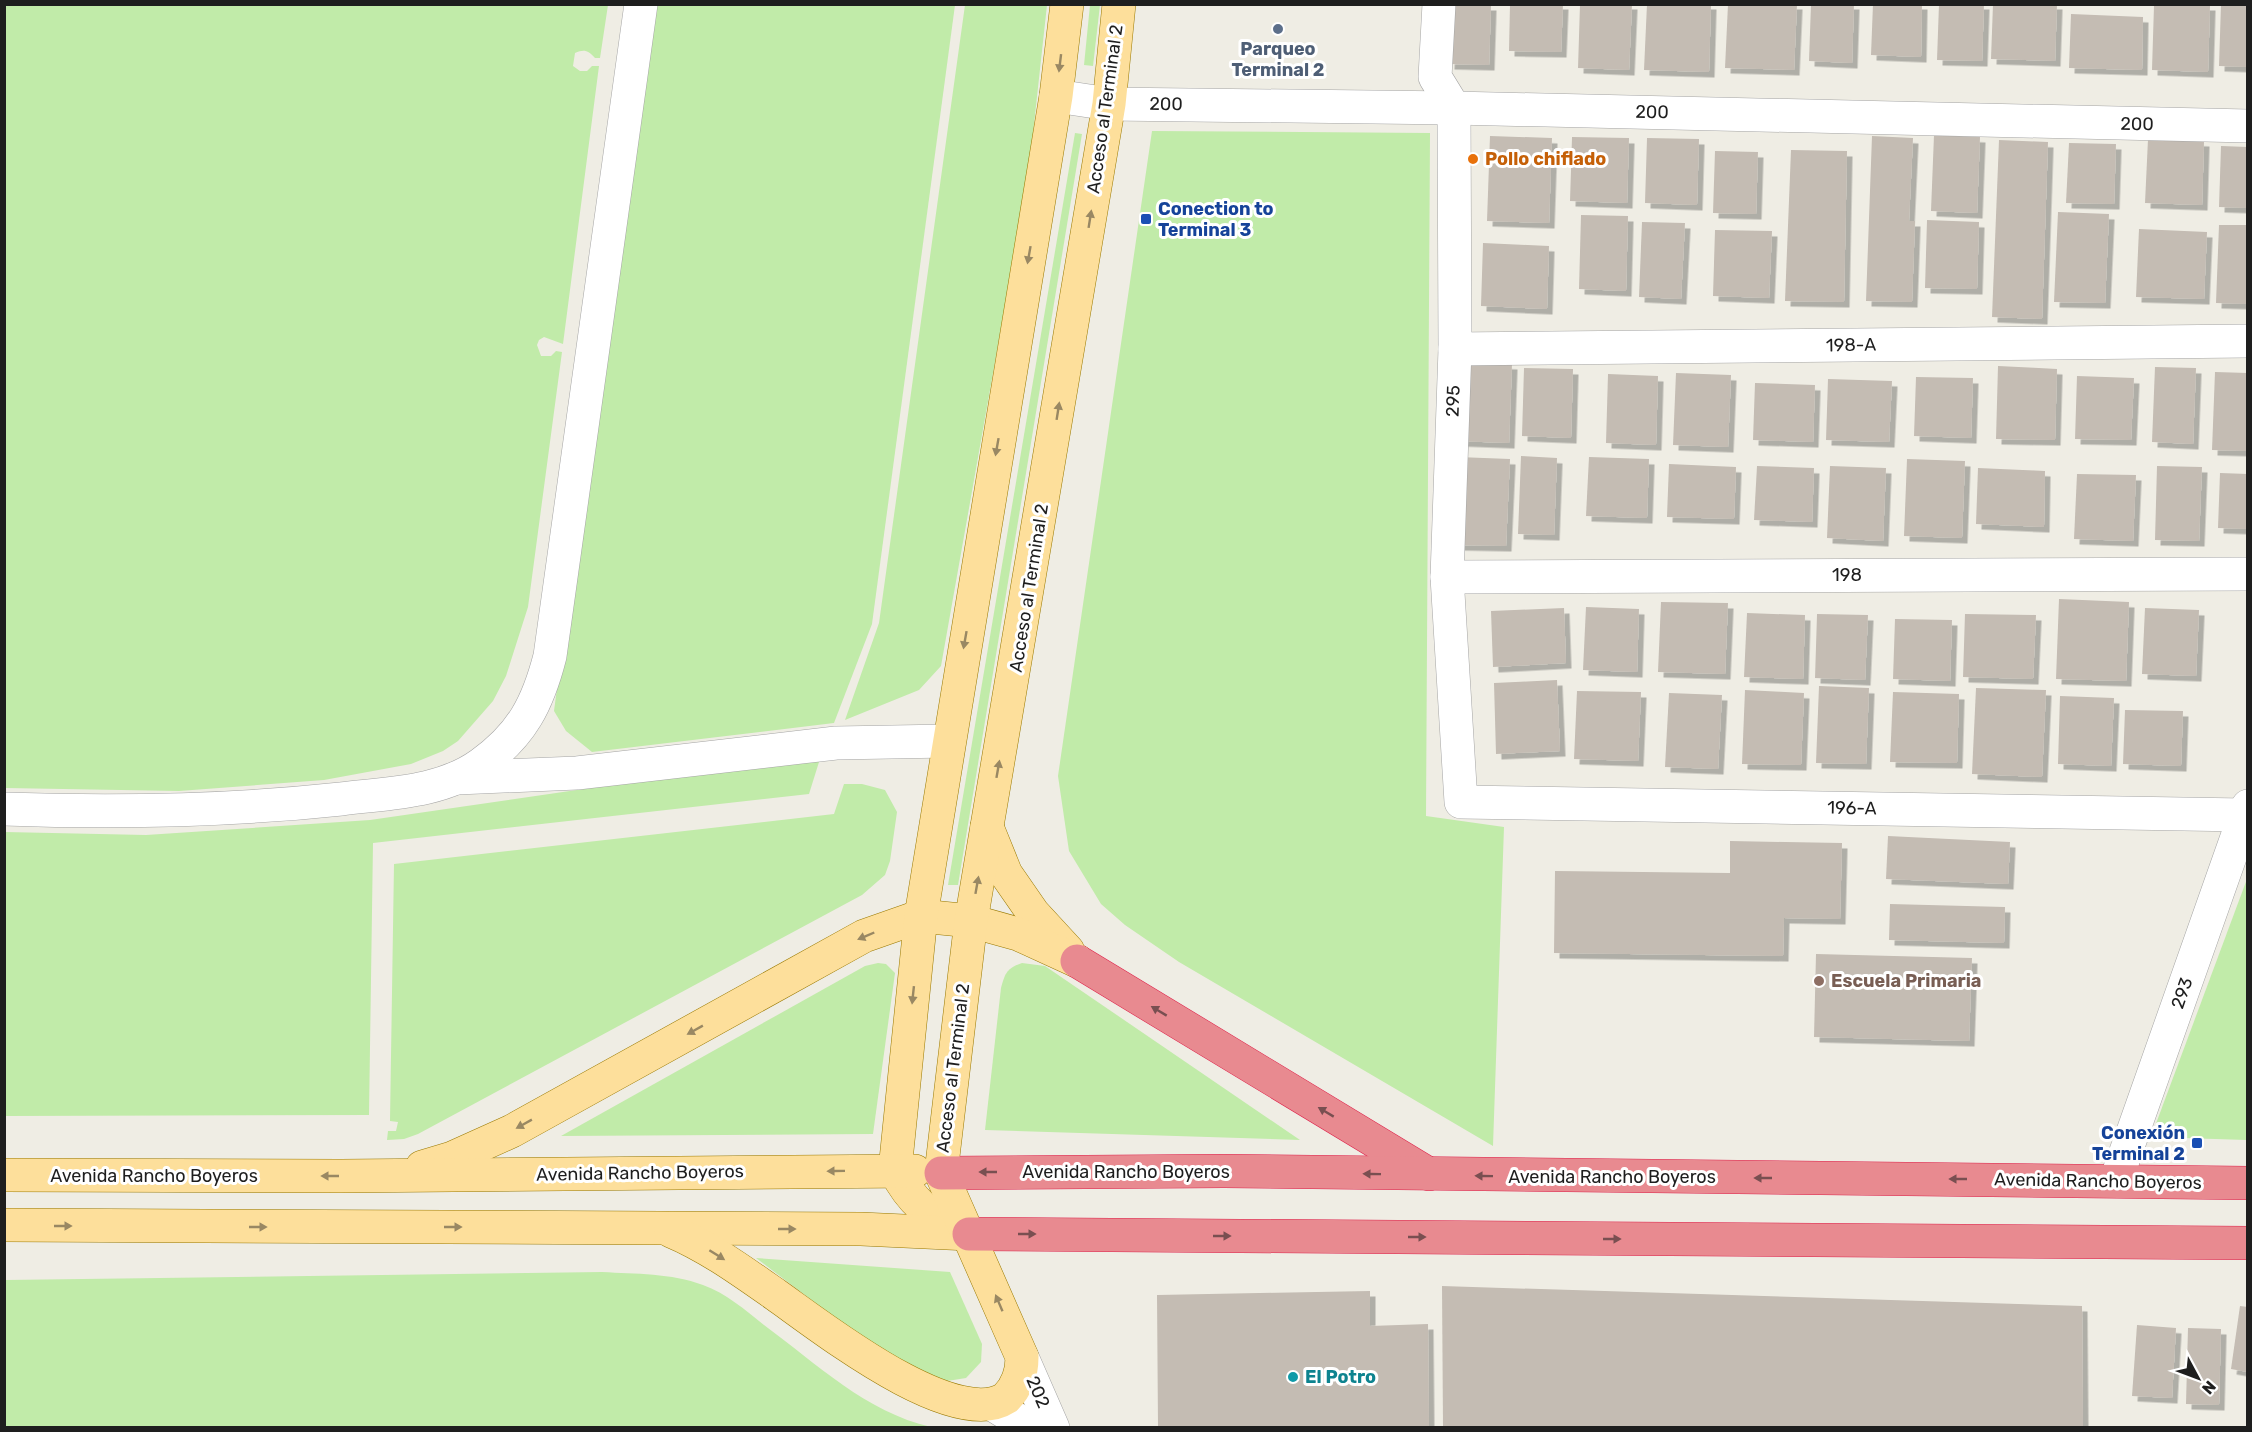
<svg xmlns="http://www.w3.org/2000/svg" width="2252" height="1432" font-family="Rubik,sans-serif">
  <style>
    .grass { fill: #c1eba9 }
    .building { fill: #c4bcb3; filter: url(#shadow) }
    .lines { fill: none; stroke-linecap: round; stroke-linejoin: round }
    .minor-casing { stroke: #a5a5a5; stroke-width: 34 }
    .major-casing { stroke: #997900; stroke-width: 34 }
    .highway-casing { stroke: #de214a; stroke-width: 34 }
    .minor { stroke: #fff; stroke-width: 33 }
    .major { stroke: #fddf9b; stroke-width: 33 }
    .highway { stroke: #e88a90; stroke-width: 33 }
    .oneway { fill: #998863 }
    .oneway2 { fill: #794f51 }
    .service-dot { fill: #5c6f8a; stroke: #fff; stroke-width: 2 }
    .food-dot { fill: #e8710a; stroke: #fff; stroke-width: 2 }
    .transit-dot { fill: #1a4fb4; stroke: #fff; stroke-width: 2 }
    .education-dot { fill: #8d6e63; stroke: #fff; stroke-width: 2 }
    .culture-dot { fill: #0f9aa8; stroke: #fff; stroke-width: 2 }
    .labels { text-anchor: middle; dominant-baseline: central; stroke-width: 6; stroke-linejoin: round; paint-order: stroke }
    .service-label { font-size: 18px; font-weight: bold; fill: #4e5e75; stroke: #fff }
    .street-label { font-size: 18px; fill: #1e1e1e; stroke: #fff }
    .food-label { font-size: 18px; font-weight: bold; fill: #c56008; stroke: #fff; text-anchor: start }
    .transit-label { font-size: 18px; font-weight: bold; fill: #164399; stroke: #fff; text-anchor: start }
    .education-label { font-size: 18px; font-weight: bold; fill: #785e54; stroke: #fff; text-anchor: start }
    .culture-label { font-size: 18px; font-weight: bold; fill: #0d838f; stroke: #fff; text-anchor: start }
  </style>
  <defs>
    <filter id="shadow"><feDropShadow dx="5.5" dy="5.5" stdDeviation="0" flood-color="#0004"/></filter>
  </defs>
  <rect width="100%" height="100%" fill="#efede4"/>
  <g class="grass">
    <path d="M5,4L608,5L600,58H595C588,50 584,49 575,53L573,66L580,71H587L592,66H599L563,344L544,337L539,340L537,345L541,356H551L556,351L562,352L528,607L506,676L493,701L458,741L443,751L411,764L324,780L179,791L5,788Z"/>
    <polygon points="647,5 955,5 872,624 834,723 592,752 566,731 554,711"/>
    <polygon points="965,5 1047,5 1029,170 941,666 919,690 845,720 879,623"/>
    <polygon points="1090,5 1100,5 1093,66 1084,65"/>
    <polygon points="1152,131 1430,133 1426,816 1504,827 1493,1146 1179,962 1125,925 1101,904 1069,851 1058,776"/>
    <polygon points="1075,133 1082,134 958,885 948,885"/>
    <polygon points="797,758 819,762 809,794 373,843 369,1115 5,1116 5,832 146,835 370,820"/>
    <polygon points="844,784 862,784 885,790 897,812 890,861 885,875 862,895 418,1134 404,1139 387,1140 388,1131 396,1131 398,1122 390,1121 394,864 834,814"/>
    <polygon points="2247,879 2247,1140 2151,1137"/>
    <polygon points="878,963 886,964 895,973 873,1134 561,1136 865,966"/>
    <path d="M1022,963L1045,966L1300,1140L985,1130L1001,988C1005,973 1007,968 1022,963Z"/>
    <polygon points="756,1258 950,1272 982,1344 981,1362 966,1378 941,1382 875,1348"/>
    <path d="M602,1272C636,1274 671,1273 703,1285C726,1293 745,1310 764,1325C817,1364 866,1412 931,1427H5V1280Z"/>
  </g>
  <g class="building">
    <polygon points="1510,4 1563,4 1561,52 1509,51"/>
    <polygon points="1580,4 1632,4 1629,70 1578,68"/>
    <polygon points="1647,4 1711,4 1709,72 1644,70"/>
    <polygon points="1728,4 1797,4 1794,70 1725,68"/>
    <polygon points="1811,4 1854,4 1852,63 1809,61"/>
    <polygon points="1873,4 1922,4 1921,57 1871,55"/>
    <polygon points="1939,4 1984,4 1982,61 1937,60"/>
    <polygon points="1993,4 2057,4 2055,61 1991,59"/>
    <polygon points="2221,4 2248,4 2248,67 2219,66"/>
    <polygon points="1452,5 1491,5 1489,65 1449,64"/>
    <polygon points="2154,5 2210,5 2208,72 2152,70"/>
    <polygon points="2071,14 2143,17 2142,70 2069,68"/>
    <polygon points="1934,135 1980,137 1977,213 1931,211"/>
    <polygon points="1490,136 1552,138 1549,223 1487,221"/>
    <polygon points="1872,136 1913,138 1909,221 1915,221 1912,302 1866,301"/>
    <polygon points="1572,137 1629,138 1627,203 1570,201"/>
    <polygon points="1647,138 1699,139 1697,205 1645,203"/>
    <polygon points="2148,139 2204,141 2202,205 2145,203"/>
    <polygon points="1999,140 2048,142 2042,319 1992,317"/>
    <polygon points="2069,143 2116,144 2114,204 2066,203"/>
    <polygon points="2221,146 2248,147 2248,208 2219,207"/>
    <polygon points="1791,150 1847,151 1844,302 1785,301"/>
    <polygon points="1715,151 1758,152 1756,214 1713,213"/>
    <polygon points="2058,212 2109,214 2105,303 2054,302"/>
    <polygon points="1581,215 1628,216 1626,291 1579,289"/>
    <polygon points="1927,220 1979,222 1977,289 1925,288"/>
    <polygon points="1642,222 1685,223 1681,299 1639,297"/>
    <polygon points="2219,225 2248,225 2248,304 2216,303"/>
    <polygon points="2139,229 2207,232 2204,299 2136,297"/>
    <polygon points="1715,230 1772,231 1769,298 1713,296"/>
    <polygon points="1483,243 1549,246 1547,309 1481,306"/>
    <polygon points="1460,362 1512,364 1509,443 1456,441"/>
    <polygon points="1998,366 2057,369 2055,440 1996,439"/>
    <polygon points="2155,367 2196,368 2193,444 2152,442"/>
    <polygon points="1524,368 1573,369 1571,438 1522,436"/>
    <polygon points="2215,372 2248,373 2248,451 2212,450"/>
    <polygon points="1676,373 1731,375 1728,447 1673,445"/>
    <polygon points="1608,374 1658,376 1656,445 1606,443"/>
    <polygon points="2077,376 2134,378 2131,440 2075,439"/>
    <polygon points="1916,377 1973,378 1971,438 1914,436"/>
    <polygon points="1828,379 1892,381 1889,442 1826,440"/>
    <polygon points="1755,383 1815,385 1813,442 1753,440"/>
    <polygon points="1521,456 1557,458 1554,535 1518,534"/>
    <polygon points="1458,457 1510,459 1506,546 1454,545"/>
    <polygon points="1589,457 1649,459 1647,518 1586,516"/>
    <polygon points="1907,459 1965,461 1962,538 1904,536"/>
    <polygon points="1669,464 1736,467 1734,519 1667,517"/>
    <polygon points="1757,466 1814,468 1812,522 1754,520"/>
    <polygon points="1830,466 1886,468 1883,541 1827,538"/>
    <polygon points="2157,466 2202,467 2199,541 2155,540"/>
    <polygon points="1978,468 2045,471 2044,527 1976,524"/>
    <polygon points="2220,473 2248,474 2248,529 2218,528"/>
    <polygon points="2077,474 2136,475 2133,541 2074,539"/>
    <polygon points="2059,599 2129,602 2126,681 2056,679"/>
    <polygon points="1661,602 1728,603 1725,674 1658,672"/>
    <polygon points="1586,607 1639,609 1637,672 1583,670"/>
    <polygon points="1564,608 1566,663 1493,667 1491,611"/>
    <polygon points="2145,608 2199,610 2196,676 2142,674"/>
    <polygon points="1747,613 1805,615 1803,679 1744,677"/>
    <polygon points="1817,614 1868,615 1865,680 1815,678"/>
    <polygon points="1965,614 2036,615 2033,679 1963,677"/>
    <polygon points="1895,619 1952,620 1950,681 1893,679"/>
    <polygon points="1557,680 1560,751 1496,754 1494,683"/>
    <polygon points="1819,686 1869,688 1866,764 1816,763"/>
    <polygon points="1976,688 2046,690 2042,777 1972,774"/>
    <polygon points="1745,690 1804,693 1801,765 1742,764"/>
    <polygon points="1577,691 1641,692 1638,761 1574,759"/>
    <polygon points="1893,692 1959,694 1957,763 1890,762"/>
    <polygon points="1669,693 1722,695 1718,769 1665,767"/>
    <polygon points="2060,696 2114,698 2111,766 2058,764"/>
    <polygon points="2125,710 2183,711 2181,766 2123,764"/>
    <polygon points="1888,836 2010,842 2008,884 1886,879"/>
    <polygon points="1730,841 1842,843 1840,919 1784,918 1783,956 1554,953 1555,871 1730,873"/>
    <polygon points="1890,904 2005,907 2004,943 1889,940"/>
    <polygon points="1816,954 1972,958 1969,1041 1814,1037"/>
    <polygon points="1442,1286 2082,1306 2083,1428 1443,1428"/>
    <polygon points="1370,1291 1370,1326 1428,1324 1429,1428 1158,1428 1157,1295"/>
    <polygon points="2240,1306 2248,1307 2248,1372 2231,1369"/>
    <polygon points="2137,1325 2176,1328 2172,1398 2132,1396"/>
    <polygon points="2188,1328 2221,1329 2219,1405 2186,1404"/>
  </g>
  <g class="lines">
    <g class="minor-casing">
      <g id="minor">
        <polyline points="1439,4 1435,77 1454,108 1455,349 1447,577 1461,802 2244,815"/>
        <polyline points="1056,96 1109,104 1454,108 2248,126"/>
        <polyline points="1455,349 2248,341"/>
        <polyline points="1447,577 2248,574"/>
        <polyline points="457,778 577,773 836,743 948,741"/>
        <path d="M4,809C117,813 229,811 341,799C388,793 441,793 481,764C522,735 538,703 550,656L641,4"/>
        <polyline points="2116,1180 2248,806"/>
        <polyline points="1022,1357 1053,1428"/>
        <polyline points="995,1406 1031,1428"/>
      </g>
    </g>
    <g class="major-casing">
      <g id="major">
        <polyline points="987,827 1006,874 1033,913 1068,951"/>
        <polyline points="422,1167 452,1158 512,1131 864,936 921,916 971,921 1018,934 1077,961"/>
        <polyline points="895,1170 921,916 1056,96 1067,4"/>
        <path d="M895,1170C910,1200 930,1218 962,1231"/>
        <polyline points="941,1173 971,921 1109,104 1119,4"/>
        <polyline points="4,1175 341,1176 915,1171"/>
        <polyline points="4,1225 861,1229 969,1234"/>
        <path d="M671,1231C709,1247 743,1272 776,1295C820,1326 954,1432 1006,1398C1017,1387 1022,1373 1022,1357L941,1173"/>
      </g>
    </g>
    <g class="highway-casing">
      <g id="highway">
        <polyline points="1077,961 1429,1174"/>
        <polyline points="941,1173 1224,1171 2248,1183"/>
        <polyline points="969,1234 2248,1243"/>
      </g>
    </g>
    <use href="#minor" class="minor"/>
    <use href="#major" class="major"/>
    <use href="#highway" class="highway"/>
  </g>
  <defs><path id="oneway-solid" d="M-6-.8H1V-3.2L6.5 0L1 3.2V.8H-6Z" transform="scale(1.5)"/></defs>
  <g class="oneway">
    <use href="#oneway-solid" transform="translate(1060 63) rotate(97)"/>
    <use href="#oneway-solid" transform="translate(1090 219) rotate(-81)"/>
    <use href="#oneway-solid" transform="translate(1029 255) rotate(100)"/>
    <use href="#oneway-solid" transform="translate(1058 411) rotate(-81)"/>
    <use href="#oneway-solid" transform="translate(997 447) rotate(100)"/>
    <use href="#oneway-solid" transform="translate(965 640) rotate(100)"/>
    <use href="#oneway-solid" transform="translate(998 769) rotate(-80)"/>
    <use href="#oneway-solid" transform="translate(977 885) rotate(-80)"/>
    <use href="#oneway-solid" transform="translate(866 936) rotate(157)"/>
    <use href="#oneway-solid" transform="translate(913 995) rotate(96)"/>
    <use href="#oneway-solid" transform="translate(695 1030) rotate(151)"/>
    <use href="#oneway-solid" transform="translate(524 1124) rotate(151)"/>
    <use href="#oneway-solid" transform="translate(836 1171) rotate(179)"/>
    <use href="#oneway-solid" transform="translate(330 1176) rotate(-180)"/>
    <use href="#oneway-solid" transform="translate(63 1226)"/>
    <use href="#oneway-solid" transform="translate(258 1227)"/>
    <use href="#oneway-solid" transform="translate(453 1227)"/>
    <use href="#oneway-solid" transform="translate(787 1229)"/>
    <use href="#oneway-solid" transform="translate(717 1255) rotate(32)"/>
    <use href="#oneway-solid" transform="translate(999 1303) rotate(-113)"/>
  </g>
  <g class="oneway2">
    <use href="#oneway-solid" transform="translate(1159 1011) rotate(-149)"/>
    <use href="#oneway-solid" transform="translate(1326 1112) rotate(-149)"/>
    <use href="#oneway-solid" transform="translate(988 1172) rotate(180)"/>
    <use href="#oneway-solid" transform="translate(1372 1174) rotate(-179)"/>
    <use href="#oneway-solid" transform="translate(1484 1176) rotate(-179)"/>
    <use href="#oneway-solid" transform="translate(1763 1178) rotate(-180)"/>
    <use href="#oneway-solid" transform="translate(1958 1179) rotate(-180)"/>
    <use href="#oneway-solid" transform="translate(1027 1234)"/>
    <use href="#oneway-solid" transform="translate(1222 1236)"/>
    <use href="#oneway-solid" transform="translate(1417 1237)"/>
    <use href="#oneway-solid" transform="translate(1612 1239)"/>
  </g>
  <circle class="service-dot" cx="1278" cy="29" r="6"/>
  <circle class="food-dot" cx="1473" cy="159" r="6"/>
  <g class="transit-dot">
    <rect x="1140" y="213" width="12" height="12" rx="3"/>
    <rect x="2191" y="1137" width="12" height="12" rx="3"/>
  </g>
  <circle class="education-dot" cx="1819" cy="981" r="6"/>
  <circle class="culture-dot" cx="1293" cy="1377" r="6"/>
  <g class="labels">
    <g class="service-label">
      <text x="1278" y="49">Parqueo<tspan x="1278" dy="21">Terminal 2</tspan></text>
    </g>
    <g class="street-label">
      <text transform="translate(1166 104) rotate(1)">200</text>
      <text transform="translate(1105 109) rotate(-82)">Acceso al Terminal 2</text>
      <text transform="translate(1652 112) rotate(1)">200</text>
      <text transform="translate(2137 124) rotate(1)">200</text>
      <text transform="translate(1851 345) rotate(-1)">198-A</text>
      <text transform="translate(1453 401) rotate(-88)">295</text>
      <text x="1847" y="575">198</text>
      <text transform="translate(1029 588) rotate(-81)">Acceso al Terminal 2</text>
      <text transform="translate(1852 808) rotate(1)">196-A</text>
      <text transform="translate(2182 993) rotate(-71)">293</text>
      <text transform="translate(953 1068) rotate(-83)">Acceso al Terminal 2</text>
      <text x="1126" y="1172">Avenida Rancho Boyeros</text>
      <text transform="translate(640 1173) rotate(-1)">Avenida Rancho Boyeros</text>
      <text x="154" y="1176">Avenida Rancho Boyeros</text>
      <text x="1612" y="1177">Avenida Rancho Boyeros</text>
      <text transform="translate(2098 1181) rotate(1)">Avenida Rancho Boyeros</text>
      <text transform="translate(1038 1392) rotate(66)">202</text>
    </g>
    <g class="food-label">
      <text x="1485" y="159">Pollo chiflado</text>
    </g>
    <g class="transit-label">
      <text x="1158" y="209">Conection to<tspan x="1158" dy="21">Terminal 3</tspan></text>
      <text x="2185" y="1133" text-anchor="end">Conexión<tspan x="2185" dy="21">Terminal 2</tspan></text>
    </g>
    <g class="education-label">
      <text x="1831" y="981">Escuela Primaria</text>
    </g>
    <g class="culture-label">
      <text x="1305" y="1377">El Potro</text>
    </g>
  </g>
  <rect width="2252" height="1432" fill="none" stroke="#1e1e1e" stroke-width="12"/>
  <g transform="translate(2198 1378) rotate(131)" stroke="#ffffff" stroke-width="4.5" paint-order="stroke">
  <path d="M0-4.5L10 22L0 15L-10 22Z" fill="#1e1e1e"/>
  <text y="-9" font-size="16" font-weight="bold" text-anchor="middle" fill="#1e1e1e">N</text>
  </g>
</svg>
